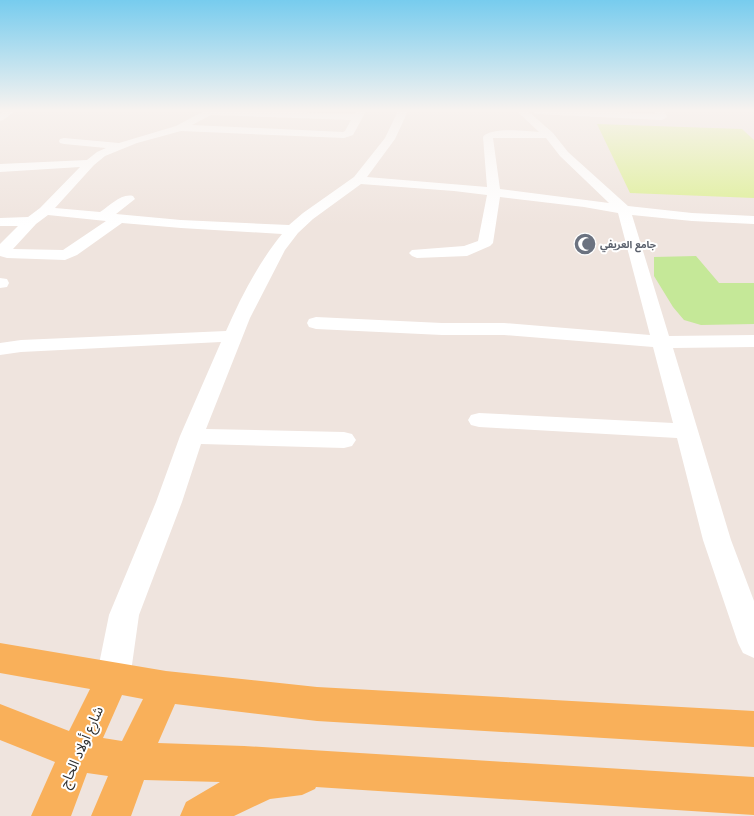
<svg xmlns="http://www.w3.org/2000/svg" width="754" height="816" font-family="Mulish,'Noto Sans Arabic',sans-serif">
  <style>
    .green { fill: #c5e898 }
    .pitch { fill: #ddef94 }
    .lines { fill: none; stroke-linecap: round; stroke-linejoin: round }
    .minor { fill: #fff; fill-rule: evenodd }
    .major { fill: #f9b05a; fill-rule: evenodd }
    .labels { text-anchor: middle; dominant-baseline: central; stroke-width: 4; stroke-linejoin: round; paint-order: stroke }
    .far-worship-label { font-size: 10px; font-weight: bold; fill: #5b616d; stroke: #fff; text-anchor: start }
    .near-street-label { font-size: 14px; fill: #2d2d2d; stroke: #fff }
  </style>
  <rect width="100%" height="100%" fill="#efe4de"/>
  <polygon class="green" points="696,256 719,283 754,283 754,324 701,325 684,320 673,307 654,276 654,257"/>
  <polygon class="pitch" points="597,124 742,129 754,140 754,198 630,193"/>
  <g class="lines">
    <g class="minor">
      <polygon points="4,111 15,111 3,120 0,121 0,114"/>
      <path d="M204,111H265L355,114L356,111H366L353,135L344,138L181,131L137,143L105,156L94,165L55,208L100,212C110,206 121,193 133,196L135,199L116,214L181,220L289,225L303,213L354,177L385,138L398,111H408L395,139L367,177L487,187L483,137C490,127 526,131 539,132L519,113L520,111H530L529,112L553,133L568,152L628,206L692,213L754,216V224L692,221L632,215L669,336L754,335V347L673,348L731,540L754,601V658L743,653L738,643L703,540L677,438L479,427L471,425L468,420L471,415L479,413L673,423L653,347L504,335H442L316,329L309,327L307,323L309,319L316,317L442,323H504L650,335L618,213L584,207L500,197L493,243L490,246L467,256L417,258L412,256L409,253L412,250L464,246L478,241L487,195L454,191L361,184L313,219L298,233L285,250L250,318L206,429L344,432L352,434L356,440L352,446L344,448L201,444L182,502L139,615L130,679L125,690L113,695L101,690L96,679L109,615L156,502L180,436L221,342L21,352L0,355V343L21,340L226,331C241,297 259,262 282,234L181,228L122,223L77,255L65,260L7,258L0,256V244L18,226H0V218L28,217L40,208L80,167L0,172V164L87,160L97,152L106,148L64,144L60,143L59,141L60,139L64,138L119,143L176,126ZM211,115L351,120L345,131L343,132L192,125ZM493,138H546L560,156L609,203L500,189ZM48,215L106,221L63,250L13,249L36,224Z"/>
      <polygon points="531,111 596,111 656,114 654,111 664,111 667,117 662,120 536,114"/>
      <polygon points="0,278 7,279 9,283 7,287 0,288"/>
    </g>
    <path class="major" d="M0,643L166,671L317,687L754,711V747L317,721L175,704L158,743L244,746L754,777V815L316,787L315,789L302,795L270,799L234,816H180L186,802L220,782L144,780L131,816H91L108,776L87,773L71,816H31L55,762L0,740V704L69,731L90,689L0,673ZM122,695L143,699L122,741L103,738Z"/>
  </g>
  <linearGradient id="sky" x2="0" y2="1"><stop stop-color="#7ce"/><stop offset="0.49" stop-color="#f8f3f0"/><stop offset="1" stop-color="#f8f3f0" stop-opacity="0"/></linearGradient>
  <rect width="754" height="225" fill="url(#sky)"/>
  <defs>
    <g id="mosque-disc" transform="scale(1.15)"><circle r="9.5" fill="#6b7280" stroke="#fff"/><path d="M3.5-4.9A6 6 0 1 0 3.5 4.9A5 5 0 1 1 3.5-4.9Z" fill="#fff"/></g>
  </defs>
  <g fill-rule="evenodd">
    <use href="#mosque-disc" x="585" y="244"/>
  </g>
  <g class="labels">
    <g class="far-worship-label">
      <text x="600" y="244">جامع العريفي</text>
    </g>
    <g class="near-street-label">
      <text transform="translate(81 747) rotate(-66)">شارع أولاد الحاج</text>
    </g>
  </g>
</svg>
